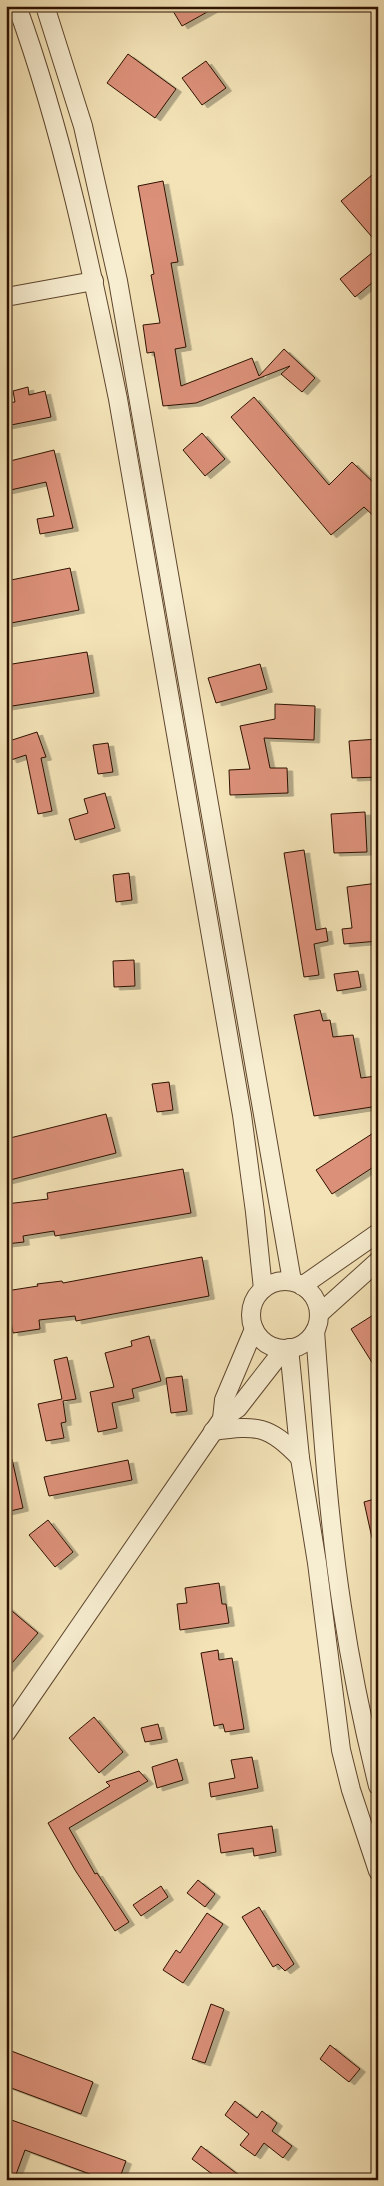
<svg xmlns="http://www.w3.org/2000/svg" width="384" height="2186" font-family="'IM FELL DW Pica',serif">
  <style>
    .building { fill: #db9079; stroke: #2e1100; filter: url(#shadow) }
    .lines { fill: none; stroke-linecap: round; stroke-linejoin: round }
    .minor-casing { stroke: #5f462e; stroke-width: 20 }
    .minor { stroke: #f7edd0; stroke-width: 18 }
  </style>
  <defs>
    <filter id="shadow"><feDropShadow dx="5.5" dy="3" stdDeviation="0" flood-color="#0004"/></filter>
  </defs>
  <rect width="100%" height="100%" fill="#f3e3b7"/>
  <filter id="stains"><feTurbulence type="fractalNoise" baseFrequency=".004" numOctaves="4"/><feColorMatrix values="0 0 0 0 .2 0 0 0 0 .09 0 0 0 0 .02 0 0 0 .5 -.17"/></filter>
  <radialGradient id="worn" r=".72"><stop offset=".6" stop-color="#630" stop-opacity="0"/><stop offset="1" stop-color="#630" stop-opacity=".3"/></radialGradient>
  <g class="building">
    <polygon points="170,6 218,6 182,26"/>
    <polygon points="128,54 176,89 155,118 107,83"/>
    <polygon points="206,61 226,88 202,105 182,78"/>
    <polygon points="378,170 378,244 341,201"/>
    <polygon points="163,181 178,262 171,263 186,347 175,349 181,386 252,358 259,376 284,349 315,378 302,392 281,374 290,366 196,403 163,406 154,352 147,353 143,325 160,323 151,275 154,274 138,186"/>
    <polygon points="378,248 378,278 355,297 340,279"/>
    <polygon points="28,387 29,395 45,391 51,417 6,426 6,403 15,402 13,391"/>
    <polygon points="254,397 329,485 352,462 378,487 378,520 364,507 331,535 231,417"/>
    <polygon points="202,433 225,459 205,476 183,450"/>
    <polygon points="54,450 73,528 40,534 37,519 54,516 46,482 6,491 6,462"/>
    <polygon points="70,568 79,610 6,624 6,581"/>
    <polygon points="87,652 94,693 6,707 6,665"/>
    <polygon points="260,664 267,689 216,703 208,678"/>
    <polygon points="275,704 315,706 314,740 264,738 270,768 287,768 288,793 230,795 229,770 250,769 240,726 275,719"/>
    <polygon points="37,732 46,757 41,758 52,811 38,814 26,755 11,760 6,747 6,742"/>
    <polygon points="378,739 378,777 352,778 349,741"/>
    <polygon points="108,743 113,772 98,774 93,745"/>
    <polygon points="105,793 115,828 75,840 69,819 88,813 84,799"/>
    <polygon points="365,812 367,852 334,853 331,814"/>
    <polygon points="304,850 316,930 326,928 328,941 314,944 319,975 304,977 284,853"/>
    <polygon points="129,873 132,900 116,902 113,875"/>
    <polygon points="378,883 378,941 344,944 342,929 352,928 347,887"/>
    <polygon points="134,960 135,986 114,987 113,961"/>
    <polygon points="358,971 361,987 337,991 334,974"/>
    <polygon points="320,1010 323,1021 330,1020 333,1037 353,1035 361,1078 376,1076 378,1106 314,1116 294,1015"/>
    <polygon points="169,1082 173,1110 157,1112 152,1084"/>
    <polygon points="106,1114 116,1153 6,1181 6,1139"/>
    <polygon points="378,1130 378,1164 332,1194 316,1170"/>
    <polygon points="183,1169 191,1213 55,1236 54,1231 23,1236 24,1242 6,1244 6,1204 48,1199 47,1193"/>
    <polygon points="202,1257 209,1296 76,1321 75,1316 39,1320 40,1329 13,1333 6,1291 38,1286 37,1284 62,1281 63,1283"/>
    <polygon points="378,1312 378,1331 372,1334 378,1343 378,1372 351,1329"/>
    <polygon points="149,1336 161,1381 132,1389 134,1398 112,1403 117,1428 98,1432 90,1392 114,1387 105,1353 132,1346 131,1341"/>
    <polygon points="67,1357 76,1399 63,1401 66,1422 61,1423 64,1438 46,1441 38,1404 62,1399 54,1360"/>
    <polygon points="182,1376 187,1411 171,1413 166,1378"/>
    <polygon points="12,1459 23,1508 6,1512 6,1460"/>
    <polygon points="128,1460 132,1480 49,1496 44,1477"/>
    <polygon points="378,1498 378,1537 372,1538 364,1502"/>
    <polygon points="48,1520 73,1552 55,1567 29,1535"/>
    <polygon points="219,1583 222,1604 226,1604 229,1623 180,1630 177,1604 187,1603 185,1588"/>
    <polygon points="6,1606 38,1633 6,1670"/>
    <polygon points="218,1650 219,1660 232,1658 244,1729 225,1732 223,1724 214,1726 201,1653"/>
    <polygon points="94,1717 123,1752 99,1773 69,1738"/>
    <polygon points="158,1724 162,1739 145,1742 141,1728"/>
    <polygon points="252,1757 258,1788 211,1797 209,1783 235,1778 231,1760"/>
    <polygon points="177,1759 183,1780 157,1788 152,1767"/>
    <polygon points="139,1771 148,1781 69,1828 95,1874 97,1873 129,1922 115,1931 75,1870 48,1823 110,1786 106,1782"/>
    <polygon points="272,1826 276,1852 254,1856 253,1848 221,1853 218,1834"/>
    <polygon points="198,1880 215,1894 205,1907 187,1893"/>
    <polygon points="161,1886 168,1897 141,1916 133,1905"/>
    <polygon points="259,1907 294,1964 285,1971 278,1964 273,1967 242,1917"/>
    <polygon points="207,1913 223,1924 183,1983 163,1970 176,1950 180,1953"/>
    <polygon points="211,2004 224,2009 205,2063 192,2059"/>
    <polygon points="330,2045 360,2069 349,2082 320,2059"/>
    <polygon points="6,2049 93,2082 81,2114 6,2086"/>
    <polygon points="235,2101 257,2118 262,2111 277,2123 272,2131 292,2146 283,2158 264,2143 255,2156 240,2145 249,2134 225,2115"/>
    <polygon points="6,2118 126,2161 119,2180 106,2180 25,2150 14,2180 6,2180 6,2159 12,2145 6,2143"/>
    <polygon points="201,2146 245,2180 220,2180 192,2159"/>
  </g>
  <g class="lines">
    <g class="minor-casing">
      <g id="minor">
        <path d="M17,6C63,133 91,267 118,399L242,1115L255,1212L263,1289"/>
        <polyline points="45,6 83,126 118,281 292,1281"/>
        <polyline points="6,297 94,281"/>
        <circle cx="285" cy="1315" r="34"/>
        <polyline points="302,1286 378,1233"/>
        <polyline points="319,1314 378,1261"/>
        <path d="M315,1331C322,1423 328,1516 342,1607C351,1667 363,1726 378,1786"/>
        <polyline points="289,1348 300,1458 317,1563 341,1750 351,1790 378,1871"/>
        <polyline points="222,1419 224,1400 254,1329"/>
        <path d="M213,1431C257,1425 269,1425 300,1458"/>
        <polyline points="6,1733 222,1419 238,1408 284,1349"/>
      </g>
    </g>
    <use href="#minor" class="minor"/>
  </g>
  <rect width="384" height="2186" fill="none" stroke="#f3e3b7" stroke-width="25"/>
  <rect x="8" y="8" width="369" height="2171" fill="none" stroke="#2e1100" stroke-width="2.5"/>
  <rect x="12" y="12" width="359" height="2161" fill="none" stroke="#2e1100"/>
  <rect width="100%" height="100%" filter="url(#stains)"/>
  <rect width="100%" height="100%" fill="url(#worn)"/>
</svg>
